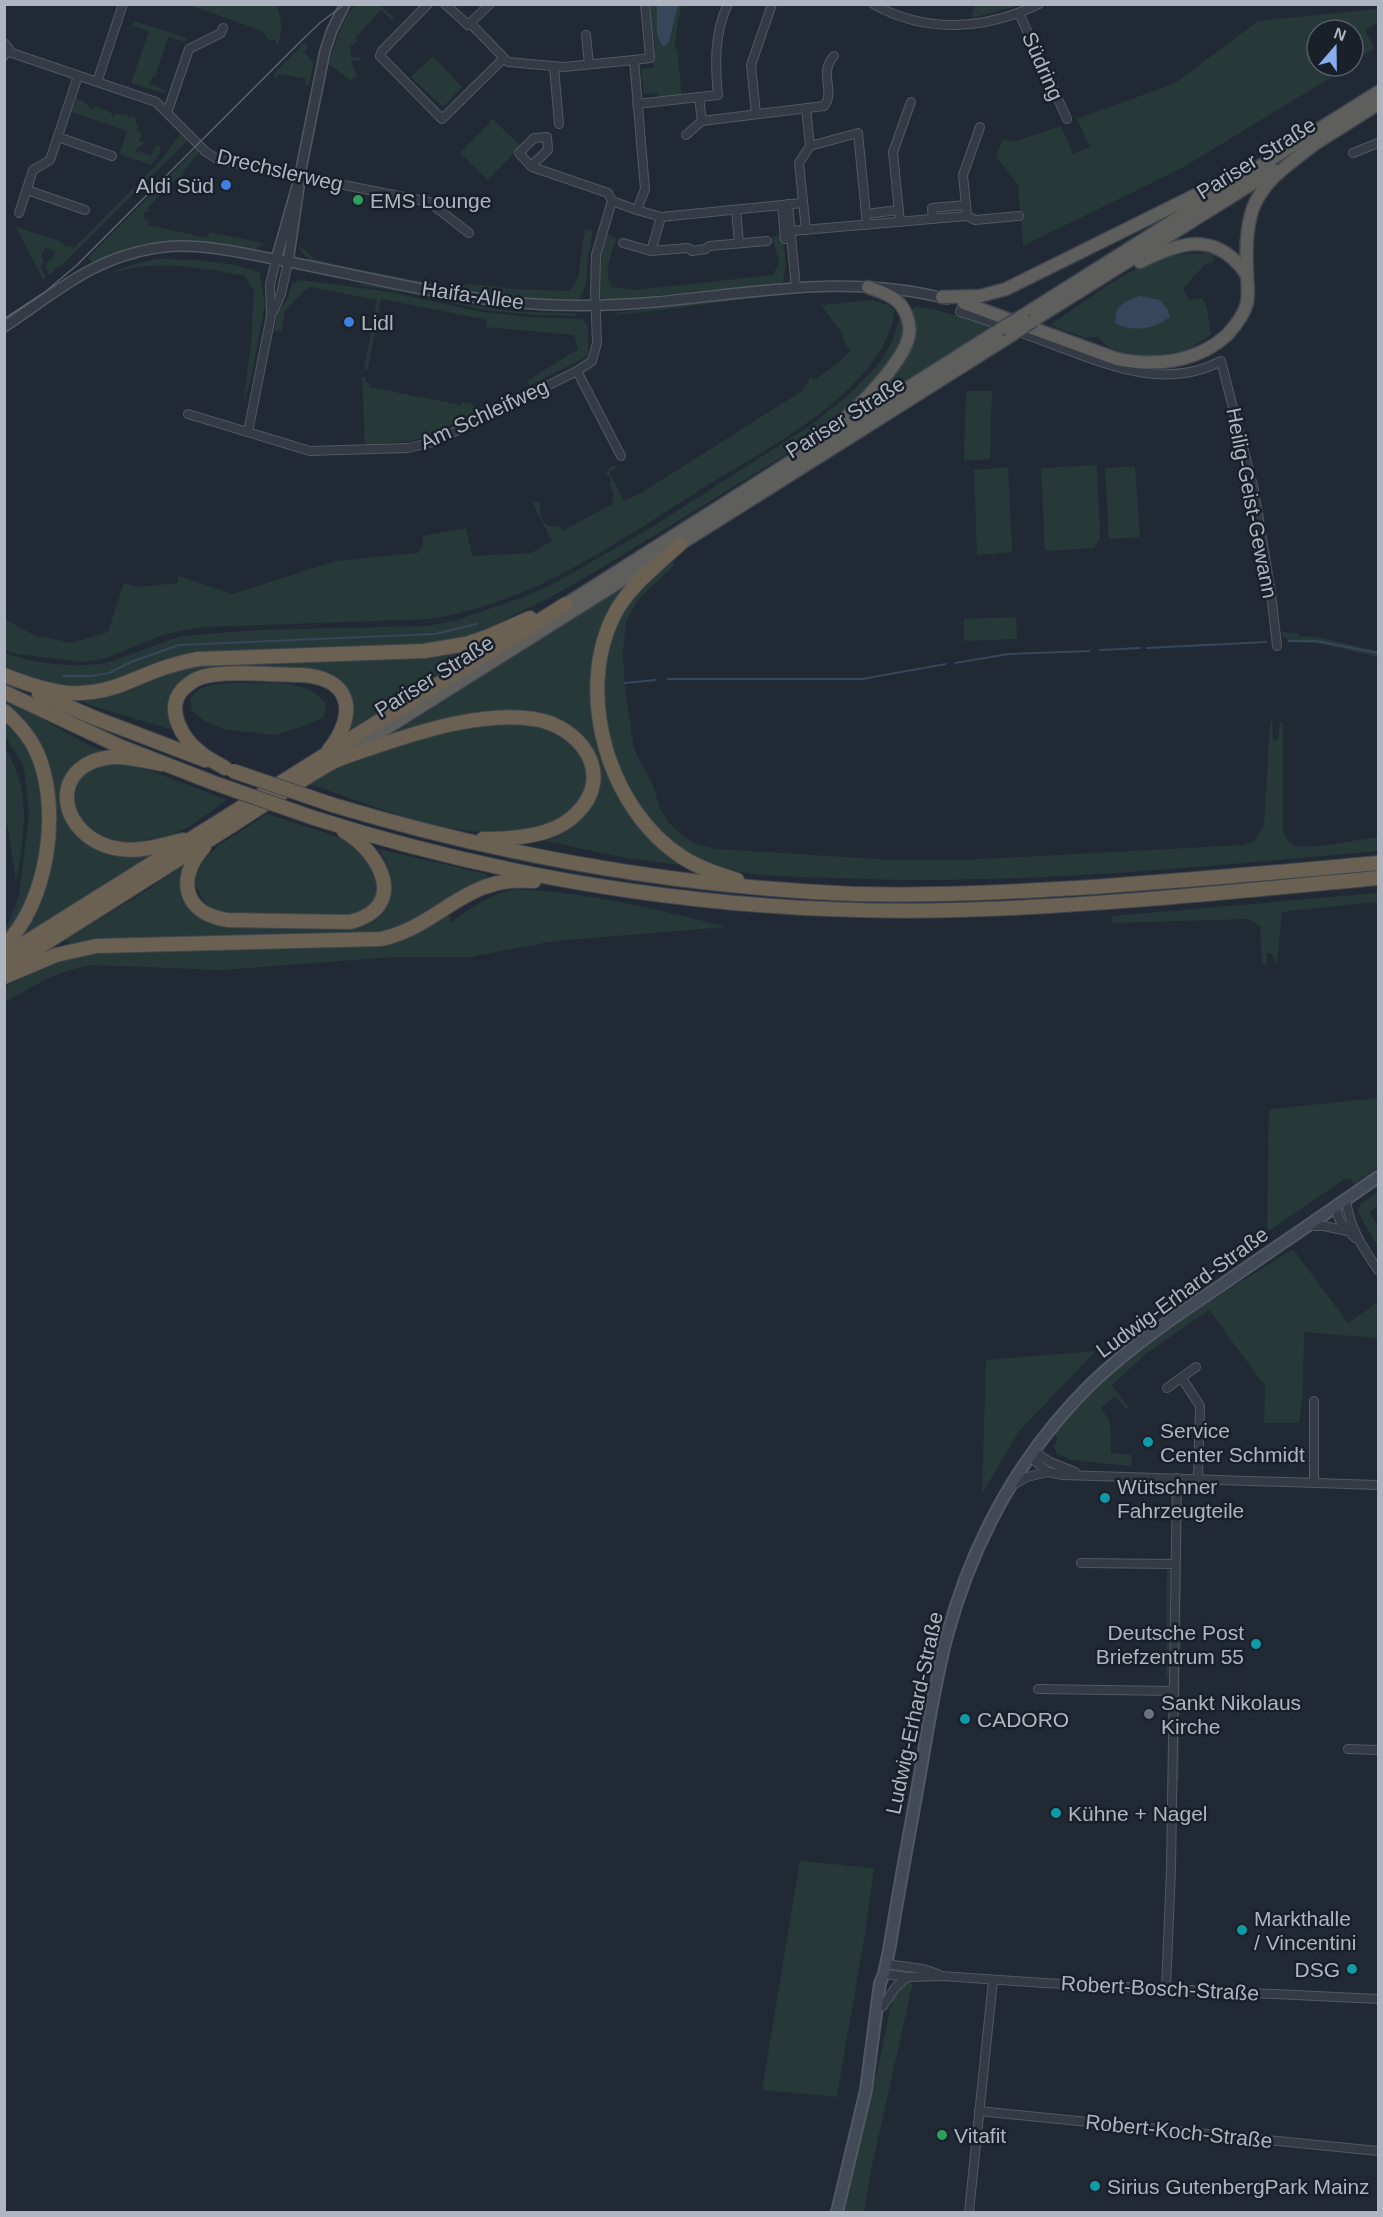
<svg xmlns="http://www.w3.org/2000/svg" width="1383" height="2217" font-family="Arial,sans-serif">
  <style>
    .green { fill: #273839 }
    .water { fill: #38465c }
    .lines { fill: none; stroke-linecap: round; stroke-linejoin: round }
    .stream { stroke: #38465c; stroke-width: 2 }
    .minor-casing { stroke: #525862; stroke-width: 10 }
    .tertiary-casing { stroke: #525862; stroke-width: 12 }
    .secondary-casing { stroke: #525862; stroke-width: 14 }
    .trunk-casing { stroke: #3f454f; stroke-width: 15 }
    .motorway-casing { stroke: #3f454f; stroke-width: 16 }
    .minor { stroke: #343b44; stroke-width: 8 }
    .tertiary { stroke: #343b44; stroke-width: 9 }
    .secondary { stroke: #424a57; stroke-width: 10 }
    .trunk { stroke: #5e5e5c; stroke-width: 12 }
    .motorway { stroke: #6a6152; stroke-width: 14 }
    .tram { stroke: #58616d; stroke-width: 1.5 }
    .trunk-bridge-casing { stroke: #3f454f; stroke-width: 15; stroke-linecap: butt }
    .motorway-bridge-casing { stroke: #3f454f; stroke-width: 16; stroke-linecap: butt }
    .trunk-bridge { stroke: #5e5e5c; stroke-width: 12 }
    .motorway-bridge { stroke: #6a6152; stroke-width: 14 }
    .shop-dot { fill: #3f7fe0; stroke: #1a2029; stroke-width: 2 }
    .leisure-dot { fill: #2e9e5b; stroke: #1a2029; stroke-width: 2 }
    .culture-dot { fill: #0f9aa8; stroke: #1a2029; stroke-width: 2 }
    .worship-dot { fill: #6b7280; stroke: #1a2029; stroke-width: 2 }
    .labels { text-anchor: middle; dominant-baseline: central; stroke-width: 5; stroke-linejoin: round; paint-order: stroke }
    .street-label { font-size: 21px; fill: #aeb5c1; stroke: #1a2029 }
    .poi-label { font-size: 21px; fill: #aeb5c1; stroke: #1a2029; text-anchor: start }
  </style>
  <rect width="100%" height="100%" fill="#212934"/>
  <g class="green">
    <path d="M189,5H277C281,18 284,32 277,45L275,40H269L262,31Z"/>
    <path d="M356,5H380L394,18L392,20L381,10L355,38L357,41L353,46L349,44V47H351V57H360L361,60L351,61L357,75L351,81L329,64C334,47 342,16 356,5Z"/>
    <polygon points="650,5 657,5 657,23 669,42 678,5 681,5 674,49 677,49 682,97 661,99 656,93 644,94 641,69 654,67 652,52 655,51"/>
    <polygon points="975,5 975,4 1021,5 971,18"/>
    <polygon points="1378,9 1378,22 1365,30 1374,48 1353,64 1353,30 1317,30 1317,66 1350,66 1182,168 1023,246 1018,185 996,156 1003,139 1013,142 1061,126 1073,154 1090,147 1077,119 1175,83 1258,21"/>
    <polygon points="134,21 187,38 185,42 168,37 155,77 152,77 149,84 165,90 164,93 131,83 149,31 132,26"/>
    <polygon points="304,43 308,47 304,53 314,62 309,85 305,84 306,79 279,74 277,79 273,75"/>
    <polygon points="433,56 462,87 443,107 411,77"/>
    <polygon points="77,98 88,105 90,109 92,109 94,106 110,112 114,117 116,113 124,116 125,114 130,118 132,116 136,118 135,121 139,128 136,130 142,135 139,140 140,142 143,141 144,144 137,148 135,152 138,153 139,151 151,156 156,145 160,146 160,153 151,165 120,154 127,131 72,112"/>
    <polygon points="491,118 521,146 488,180 460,153 489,124"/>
    <polygon points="180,134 187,141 60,267 59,266 54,269 55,271 49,275 46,267 48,260 51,261 55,251 45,248 41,257 44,259 41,267 46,278 43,280 16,227 60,241 66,246 75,247 163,158"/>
    <path d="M196,149L199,152L184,171L181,181L177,178L147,208L151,212L145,211L143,219L149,220L148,225L208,238L209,232L267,244L257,247L256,250C200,242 146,236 93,263L88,258Z"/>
    <path d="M585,229L593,231L588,256L586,285L578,302C486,299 398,280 307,262L308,258L301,252L299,248L304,249L314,259L343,266L455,288L470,284L515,289L570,291L578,277Z"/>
    <path d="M605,234L616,238C612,253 602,273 612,287L635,290L773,275L779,262L772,237L783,234L786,266L782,285L605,300L599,295L598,291L600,256Z"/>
    <path d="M1206,253L1213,254V262L1204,265L1183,289L1189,300L1202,298L1207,308L1211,335L1187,350L1148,357L1120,354L1107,346L1098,337L1086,338L1050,325C1090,299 1130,263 1178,255C1187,253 1197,254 1206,253Z"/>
    <path d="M156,259C183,259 237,261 260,273L265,305L251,379L243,403L251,344L254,291L245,276C212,270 179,263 146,266C134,267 121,271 109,273L131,265Z"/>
    <polygon points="300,280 391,292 476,311 527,317 581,319 588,325 588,353 586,357 529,386 527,381 578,349 574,335 486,327 487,320 381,299 368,369 364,369 377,300 311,287 304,291 285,311 281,332 274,331 278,312 287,300 292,284"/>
    <path d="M361,284C400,288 436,297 474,305C506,312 542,313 575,313L577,316C544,315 509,314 475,308C437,300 400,290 361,286Z"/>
    <path d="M783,293L782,295C725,301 669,310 611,315L621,312Z"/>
    <path d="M872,300L888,305L895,311C891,337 877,359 859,378C821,421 752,458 703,488C644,525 586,566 521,593C492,605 461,614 429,619L204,627L165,634L106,658L85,662L17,654L5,650V619L34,635L72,643L108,632L124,583L137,587L178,583V576L233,594L335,561L418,553L423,544V536L466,528L472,556L531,553L552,541L532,502L540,503C540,517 542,530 560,526L562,531L614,503L612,499L614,494L609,483L611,481L609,476H606L608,469L614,465L616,468L609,472L624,501L641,493L802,391L811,377L814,380L837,364L850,351L842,338L844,336L821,305Z"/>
    <polygon points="915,306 937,310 992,327 858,412 899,362 911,312"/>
    <path d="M901,314H903L904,342L880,377L829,428L598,570L549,598L473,635L449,642L427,644L191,655L166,660L109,683L90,688L52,687L5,667L4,653C36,664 73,668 106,663L181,636L256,630L428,626L454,621L521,598L553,584L652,527L814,423L853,391L880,362L892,342Z"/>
    <polygon points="362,377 366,378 365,382 369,383 369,387 461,405 462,402 472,404 477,413 426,436 411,441 365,445"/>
    <polygon points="966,391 992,391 990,459 964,461"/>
    <polygon points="1097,465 1100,538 1094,548 1045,551 1041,468"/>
    <polygon points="1135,466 1140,537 1109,539 1105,468"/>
    <polygon points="1008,467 1012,552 977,555 974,470"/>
    <path d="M671,562H673L674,566L647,591L637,602L626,621L623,652L625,689L634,749L653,785L660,809L669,823L684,837L696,844L717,849L892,860H963L1243,845L1255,841L1264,825L1270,724L1272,719L1273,741L1278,740L1280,721L1283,724V832C1286,838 1289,844 1296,846C1314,850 1359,839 1378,837V851C1199,867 1018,886 837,878C787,876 735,879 689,855C645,831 618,779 609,732C600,689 602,638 629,602C641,586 656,574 671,562Z"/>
    <polygon points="636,579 600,635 607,768 688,866 626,858 537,839 574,821 595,760 536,714 388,737"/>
    <polygon points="1016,617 1017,639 964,641 964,619"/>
    <polygon points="1279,632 1298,633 1299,636 1317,637 1378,651 1378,657 1321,644 1290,642"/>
    <polygon points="496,638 347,733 352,717 341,685 197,673 186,677 180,684 176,731 90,705 77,699 143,681 191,665"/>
    <path d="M234,683C264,683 310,677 327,706L323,718L302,727L274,735L223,729L203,720L192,711L190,699C201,683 216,684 234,683Z"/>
    <polygon points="5,698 83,742 107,753 67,780 81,836 160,851 17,941 30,922 52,785 5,705"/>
    <polygon points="5,718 31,751 43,790 42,842 30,899 5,941 5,929 10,920 19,896 29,815 25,775 22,763 5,736"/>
    <path d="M506,723C522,724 546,723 560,732C566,736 576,744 580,750C601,781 575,819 543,828C537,831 528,830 521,831C450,840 376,806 309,784C334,771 358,758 384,748C424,734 466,730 506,723Z"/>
    <path d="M4,748C33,788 24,837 16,882L8,828L5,822Z"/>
    <path d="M125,761L227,800L189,827L156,841L152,838C146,839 140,842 134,843C123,844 111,840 102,835C77,824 58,795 85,773C97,764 111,763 125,761Z"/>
    <polygon points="267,814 354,842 370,856 380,892 368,910 346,918 241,916 220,912 209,907 203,900 195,883 195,876 200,863 219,845"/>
    <path d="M378,849L487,874L488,879C453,892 424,918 388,932L70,945L66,940L146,891L187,862C174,899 184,916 223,926L355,928C363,926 371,924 377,919C399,902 393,868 378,849Z"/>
    <path d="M514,889C587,892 656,909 727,927L554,941L470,957H395L221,970L92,965L70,970L48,978L5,1002V987L44,966L101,951L382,946C407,940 425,929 445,914L450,917V923C471,908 489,895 514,889Z"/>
    <polygon points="1378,893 1378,902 1287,911 1282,913 1277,961 1275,963 1274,961 1273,954 1267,953 1266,965 1262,963 1260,926 1248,919 1113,923 1112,916"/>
    <polygon points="1378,1098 1378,1167 1354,1184 1352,1180 1346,1178 1270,1230 1267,1228 1269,1112 1271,1109"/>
    <polygon points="1378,1191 1378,1205 1369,1212 1378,1226 1378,1247 1358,1212 1360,1204"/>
    <path d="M1293,1249L1348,1323L1378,1302V1338L1304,1332L1303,1394L1299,1423H1264L1265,1386L1209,1310L1147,1353L1112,1385L1129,1408L1126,1409L1115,1396L1101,1408L1110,1422L1111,1453L1132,1455L1131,1466L1071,1460L1057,1454L1054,1446L1058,1438L1054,1435L1057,1431C1076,1409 1096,1388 1118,1368C1172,1322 1233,1287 1293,1249Z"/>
    <polygon points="1096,1351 1019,1431 982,1494 986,1360"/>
    <polygon points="1182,1494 1179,1781 1177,1781 1180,1500"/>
    <polygon points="1167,1570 1170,1570 1169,1673 1166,1681"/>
    <polygon points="800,1861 874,1868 865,1933 837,2097 762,2090"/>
    <polygon points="909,1982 913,1983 871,2170 864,2212 841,2212 877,2072 893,1997 897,1990"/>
  </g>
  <g class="water">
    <polygon points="657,5 678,5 669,42 664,46 662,46 657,34"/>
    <path d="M1140,296L1160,300L1168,310L1170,317C1154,329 1133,333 1115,323L1117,309L1125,302Z"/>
  </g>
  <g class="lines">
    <g class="stream">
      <polyline points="1289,641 1316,641 1378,653"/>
      <polyline points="1147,648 1266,642"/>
      <polyline points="1100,650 1140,648"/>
      <polyline points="955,663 1009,654 1089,651"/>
      <polyline points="63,676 91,676 109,673 131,662 179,645 435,634 477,624"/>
      <polyline points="668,679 862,679 946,664"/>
      <polyline points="624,683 656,680"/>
    </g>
    <g class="minor-casing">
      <g id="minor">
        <polyline points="428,4 382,51 380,56 442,119 504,58 471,24"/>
        <polyline points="445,4 468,25 490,4"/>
        <path d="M873,4C926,34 985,30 1039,4"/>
        <polyline points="1019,13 1067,119"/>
        <polyline points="586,35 589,64"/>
        <polyline points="4,43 9,49 4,56"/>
        <polyline points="9,52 156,102 206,152 219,160 429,202 469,233"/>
        <polyline points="504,58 508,62 564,67 634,60"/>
        <polyline points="554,67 559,124"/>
        <polyline points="97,82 123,4"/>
        <path d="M699,97L718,95C715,65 714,33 728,4"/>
        <path d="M637,104L699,97L702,121L824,106C836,92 818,73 834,56"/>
        <polyline points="167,113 189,49 221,33 223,28"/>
        <polyline points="756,114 751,65 772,4"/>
        <polyline points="686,135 702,121"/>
        <polyline points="58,137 112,156"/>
        <polyline points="810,146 858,133 867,225"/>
        <polyline points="1353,153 1378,143"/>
        <polyline points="531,166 548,150 547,137 534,138 519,153 532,167 608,193 612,201 637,210 645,189 634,60 650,58 645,4"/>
        <polyline points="27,190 85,210"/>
        <polyline points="788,204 796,288"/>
        <polyline points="782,205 785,239"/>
        <polyline points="637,210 661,217 803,203"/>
        <polyline points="736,210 739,243"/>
        <polyline points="19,213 33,170 50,160 78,76"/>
        <polyline points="866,214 899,210"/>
        <polyline points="967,216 963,175 980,127"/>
        <polyline points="933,219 932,208 966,205"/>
        <polyline points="900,222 893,152 911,102"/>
        <polyline points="806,230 799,163 810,146 806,108"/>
        <polyline points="791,231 967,216 975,220 1019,216"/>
        <polyline points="623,243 651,251 688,248 692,251 706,249 709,246 767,241"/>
        <polyline points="651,251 661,217"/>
        <path d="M964,303L960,312C993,322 1025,334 1057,346C1110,366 1167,390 1221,361L1254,490L1271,593L1277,646"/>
        <polyline points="273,312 281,294 288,262"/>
        <polyline points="577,371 621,456"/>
        <polyline points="188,414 310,451 408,448 434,442 577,371 592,361 597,343 595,292 596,255 612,201"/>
        <polyline points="248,432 271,316 270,285 276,260"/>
        <path d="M1346,1199C1349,1227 1363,1248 1378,1270"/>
        <polyline points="1335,1207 1340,1221 1355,1238"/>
        <polyline points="1309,1226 1324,1226 1347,1231"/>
        <polyline points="1182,1378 1200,1406 1198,1479"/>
        <polyline points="1167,1388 1196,1367"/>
        <polyline points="1034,1451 1050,1462 1075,1472"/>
        <polyline points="1030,1457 1048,1472 1063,1475 1378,1485"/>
        <polyline points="1314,1483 1314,1401"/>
        <polyline points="1013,1485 1027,1477 1048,1472"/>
        <polyline points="1081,1563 1175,1564"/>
        <polyline points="1038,1689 1174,1691"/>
        <polyline points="1348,1749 1378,1750"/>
        <polyline points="886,1964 923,1969 938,1974"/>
        <polyline points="884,1974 907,1977 942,1976 1044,1983 1378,1999"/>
        <polyline points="1166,1988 1171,1870 1177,1478"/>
        <polyline points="883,2006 895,1988 907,1977"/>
        <polyline points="979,2111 1378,2151"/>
        <polyline points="969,2212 993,1980"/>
      </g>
    </g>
    <g class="tertiary-casing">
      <g id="tertiary">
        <polyline points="276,260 299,179 325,51 332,30 345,4"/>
        <polyline points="288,262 299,187"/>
        <path d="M4,327C58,291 96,255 164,247C203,243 241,253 279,260C359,275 438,296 520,303C565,307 610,306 656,302C752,293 851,273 947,299"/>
      </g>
    </g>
    <g class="secondary-casing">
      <path id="secondary" d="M837,2212L866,2090L880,1983L884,1974L890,1945C899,1888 910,1831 920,1774C928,1728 935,1681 947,1636C973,1540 1021,1453 1092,1383C1132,1345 1178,1314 1223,1284C1275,1248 1327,1213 1378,1177"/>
    </g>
    <g class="trunk-casing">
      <g id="trunk">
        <polyline points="1307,149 1378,104"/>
        <path d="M1140,262C1182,241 1217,231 1247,275"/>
        <polyline points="942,297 980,296 1006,289 1228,179"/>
        <path d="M964,303L1117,359C1156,367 1198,362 1228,334C1236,325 1244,315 1247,303C1249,292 1247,282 1247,271C1246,250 1246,229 1253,208C1264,180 1289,164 1312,146"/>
        <polyline points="1022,316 1378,92"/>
        <polyline points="1034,320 1274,170"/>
        <path d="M838,424C859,406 900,366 908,339C912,327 907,310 897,301C890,294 878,291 868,287"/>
        <polyline points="674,548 1012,335"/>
        <polyline points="566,604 999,330"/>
        <polyline points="349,752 659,557"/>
      </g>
    </g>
    <g class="motorway-casing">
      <g id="motorway">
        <path d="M681,543C657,566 628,586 613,617C575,695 609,810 682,857C699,868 718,874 737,880"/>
        <path d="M4,675C52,694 84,702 133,680C155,671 174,663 198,659L424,651L466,644L489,636L530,618"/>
        <polyline points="4,692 119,746 214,783"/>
        <polyline points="39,694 95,718 205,760"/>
        <path d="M4,711C18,723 31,738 38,755C61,811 48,903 4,946"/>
        <path d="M162,764C146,761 128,756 112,757C44,764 58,840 120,849C141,852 163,845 183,840"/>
        <path d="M225,768C217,763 208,759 201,753C183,740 164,709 183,689C188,684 195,679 202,677C227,670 273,675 300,675C352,677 358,714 329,750"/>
        <path d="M333,805C503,856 677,887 855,894C934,896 1014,892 1093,887C1188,880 1283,872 1378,863"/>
        <path d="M314,818C521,884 741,916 958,910C1099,906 1239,891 1378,878"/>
        <path d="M204,847C175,879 184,914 228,920L350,922C409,907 381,853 344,831"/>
        <polyline points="4,956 566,604"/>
        <path d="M4,969C80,922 156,873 231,826C264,805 297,782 331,763C344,756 360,752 374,747C421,731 484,711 534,719C580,726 616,774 577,813C560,831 534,836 510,838C501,839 492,839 483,839"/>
        <path d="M4,977L56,955L96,946L381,939C441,926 465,874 534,881"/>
      </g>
    </g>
    <use href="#minor" class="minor"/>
    <use href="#tertiary" class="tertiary"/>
    <use href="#secondary" class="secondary"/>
    <use href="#trunk" class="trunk"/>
    <use href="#motorway" class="motorway"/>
    <polyline class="tram" points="4,319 45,292 77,265 303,39 321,22 345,4"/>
    <g class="trunk-bridge-casing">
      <g id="trunk-bridge">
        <polyline points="999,330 1022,316"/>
        <polyline points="1012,335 1034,320"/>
      </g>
    </g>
    <g class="motorway-bridge-casing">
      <g id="motorway-bridge">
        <polyline points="233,771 333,805"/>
        <polyline points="214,783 314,818"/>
      </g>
    </g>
    <use href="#trunk-bridge" class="trunk-bridge"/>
    <use href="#motorway-bridge" class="motorway-bridge"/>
  </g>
  <g class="shop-dot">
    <circle cx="226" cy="185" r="6"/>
    <circle cx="349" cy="322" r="6"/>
  </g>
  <g class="leisure-dot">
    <circle cx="358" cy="200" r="6"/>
    <circle cx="942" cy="2135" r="6"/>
  </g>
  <g class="culture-dot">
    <circle cx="1148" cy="1442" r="6"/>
    <circle cx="1105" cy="1498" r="6"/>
    <circle cx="1256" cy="1644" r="6"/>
    <circle cx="965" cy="1719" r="6"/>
    <circle cx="1056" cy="1813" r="6"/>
    <circle cx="1242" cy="1930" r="6"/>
    <circle cx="1352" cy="1969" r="6"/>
    <circle cx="1095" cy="2186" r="6"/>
  </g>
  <circle class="worship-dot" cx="1149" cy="1714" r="6"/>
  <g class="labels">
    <g class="street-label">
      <text transform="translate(1043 66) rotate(66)">Südring</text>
      <text transform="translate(1256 158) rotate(-32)">Pariser Straße</text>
      <text transform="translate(280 170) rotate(13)">Drechslerweg</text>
      <text transform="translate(473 295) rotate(8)">Haifa-Allee</text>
      <text transform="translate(484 414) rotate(-25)">Am Schleifweg</text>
      <text transform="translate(845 417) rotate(-32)">Pariser Straße</text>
      <text transform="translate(1252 503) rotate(79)">Heilig-Geist-Gewann</text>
      <text transform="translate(434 676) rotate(-32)">Pariser Straße</text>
      <text transform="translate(1182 1292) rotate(-36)">Ludwig-Erhard-Straße</text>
      <text transform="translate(914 1713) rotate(-78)">Ludwig-Erhard-Straße</text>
      <text transform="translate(1160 1988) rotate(3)">Robert-Bosch-Straße</text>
      <text transform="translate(1179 2131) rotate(6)">Robert-Koch-Straße</text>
    </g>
    <g class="poi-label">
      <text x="214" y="185" text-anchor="end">Aldi Süd</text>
      <text x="370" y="200">EMS Lounge</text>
      <text x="361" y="322">Lidl</text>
      <text x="1160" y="1430">Service<tspan x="1160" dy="24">Center Schmidt</tspan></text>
      <text x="1117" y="1486">Wütschner<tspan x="1117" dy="24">Fahrzeugteile</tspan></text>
      <text x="1244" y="1632" text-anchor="end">Deutsche Post<tspan x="1244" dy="24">Briefzentrum 55</tspan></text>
      <text x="1161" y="1702">Sankt Nikolaus<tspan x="1161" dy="24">Kirche</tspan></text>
      <text x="977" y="1719">CADORO</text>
      <text x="1068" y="1813">Kühne + Nagel</text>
      <text x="1254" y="1918">Markthalle<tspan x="1254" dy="24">/ Vincentini</tspan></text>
      <text x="1340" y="1969" text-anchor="end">DSG</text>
      <text x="954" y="2135">Vitafit</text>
      <text x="1107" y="2186">Sirius GutenbergPark Mainz</text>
    </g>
  </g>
  <rect width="1383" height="2217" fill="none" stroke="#aeb5c1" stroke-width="12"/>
  <g transform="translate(1335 48) rotate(20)"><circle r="28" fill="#1a2029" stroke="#555c66" stroke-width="1.5"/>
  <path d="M0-4.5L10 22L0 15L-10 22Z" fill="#88aeed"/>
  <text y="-9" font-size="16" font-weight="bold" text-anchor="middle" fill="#aeb5c1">N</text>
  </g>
</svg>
